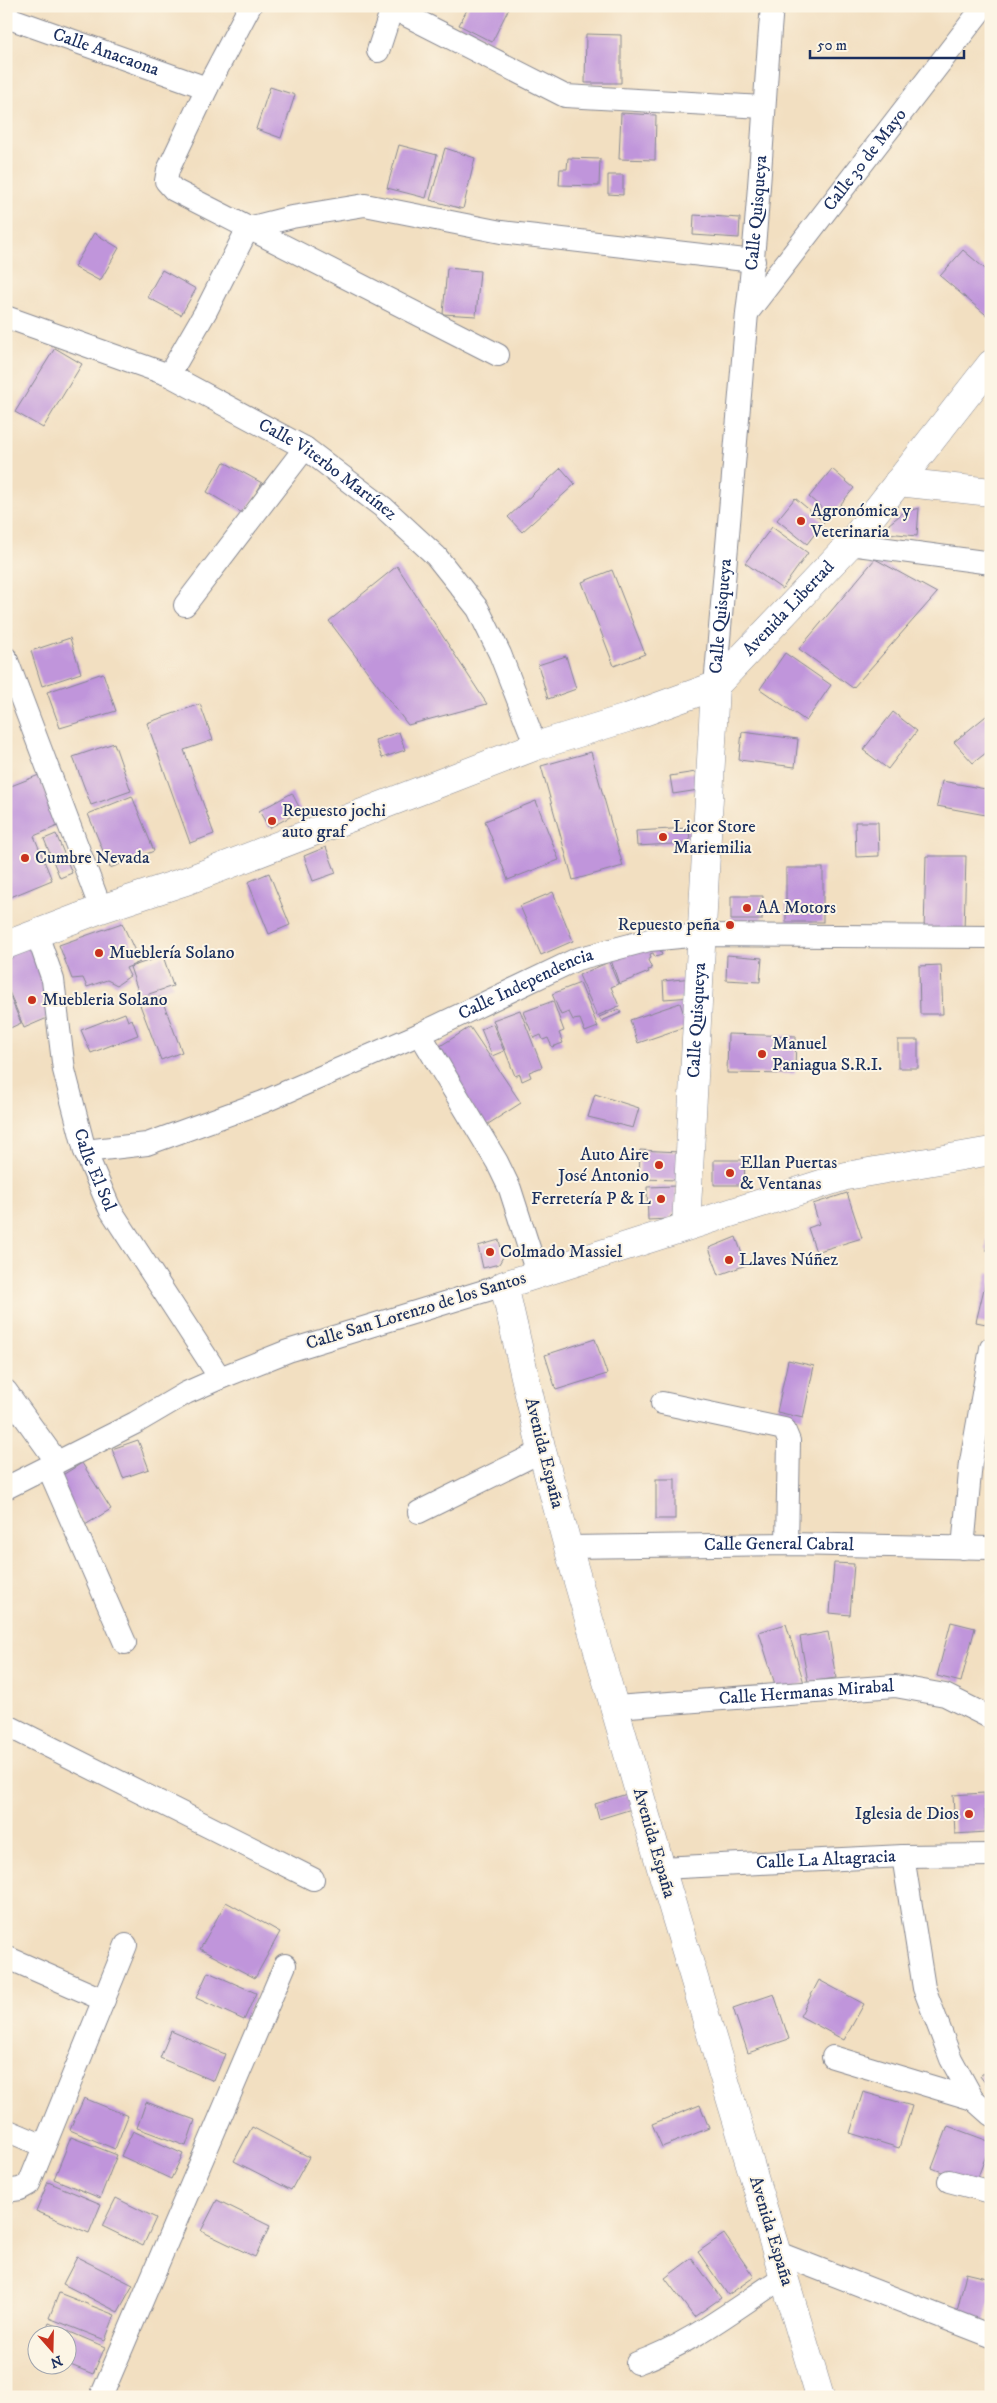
<svg xmlns="http://www.w3.org/2000/svg" width="997" height="2403" font-family="'IM FELL DW Pica',serif">
  <style>
    .building { fill: #c095db }
    .lines { fill: none; stroke-linecap: round; stroke-linejoin: round }
    .street-casing { stroke: #868790; stroke-width: 24 }
    .secondary-casing { stroke: #868790; stroke-width: 29 }
    .street { stroke: #fff; stroke-width: 22 }
    .secondary { stroke: #fff; stroke-width: 28 }
    .poi-dot { fill: #c8321e; stroke: #fcf5e5; stroke-width: 2 }
    .labels { text-anchor: middle; dominant-baseline: central; stroke-width: 4; stroke-linejoin: round; paint-order: stroke }
    .street-label { font-size: 18px; fill: #1b2f5e; stroke: #fcf5e5 }
    .poi-label { font-size: 18px; fill: #1b2f5e; stroke: #fcf5e5; text-anchor: start }
  </style>
  <rect width="100%" height="100%" fill="#fcf5e5"/>
  <filter id="ink" filterUnits="userSpaceOnUse"><feTurbulence type="fractalNoise" baseFrequency=".02" numOctaves="2"/><feDisplacementMap in="SourceGraphic" scale="10" xChannelSelector="R" yChannelSelector="G"/><feConvolveMatrix kernelMatrix="1 2 1 2 8 2 1 2 1" color-interpolation-filters="sRGB"/></filter>
  <filter id="wash" filterUnits="userSpaceOnUse"><feTurbulence type="fractalNoise" baseFrequency=".0096" numOctaves="4" result="noise"/><feDisplacementMap in="SourceGraphic" scale="20" xChannelSelector="R" yChannelSelector="G"/><feGaussianBlur stdDeviation="1.12" result="paint"/><feColorMatrix in="noise" values="0 0 0 0 0 0 0 0 0 0 0 0 0 0 0 0 0 1.4 0 .05"/><feComposite in="paint" operator="in"/></filter>
  <g filter="url(#wash)">
    <rect width="100%" height="100%" fill="#f2dfc1"/>
    <g id="blocks">
      <g class="building">
        <polygon points="469,6 510,6 492,42 459,25"/>
        <polygon points="586,34 621,35 621,83 585,83"/>
        <polygon points="270,87 295,95 281,138 256,129"/>
        <polygon points="621,113 656,115 655,160 619,159"/>
        <polygon points="399,145 437,155 426,198 387,188"/>
        <polygon points="445,148 475,158 463,209 430,200"/>
        <polygon points="568,158 600,159 599,186 559,185 560,169 567,169"/>
        <polygon points="608,175 623,175 623,195 608,194"/>
        <polygon points="694,215 740,218 739,238 693,235"/>
        <polygon points="94,233 119,248 100,281 74,267"/>
        <polygon points="963,250 991,274 991,319 940,276"/>
        <polygon points="447,268 480,271 476,316 443,314"/>
        <polygon points="162,270 196,289 181,315 147,297"/>
        <polygon points="55,348 82,364 43,428 15,412"/>
        <polygon points="224,462 262,483 244,514 207,492"/>
        <polygon points="561,468 575,484 522,532 508,517"/>
        <polygon points="832,469 854,488 831,516 809,497"/>
        <polygon points="795,498 824,522 807,544 777,520"/>
        <polygon points="919,508 917,536 887,533 889,524 904,512"/>
        <polygon points="772,527 808,553 782,589 745,563"/>
        <polygon points="875,559 937,593 853,688 799,649"/>
        <polygon points="397,566 487,704 408,725 329,621"/>
        <polygon points="612,570 645,654 614,666 582,582"/>
        <polygon points="70,638 81,673 42,686 31,651"/>
        <polygon points="785,653 831,685 806,721 760,689"/>
        <polygon points="566,656 576,689 548,699 538,665"/>
        <polygon points="103,673 116,711 60,728 47,692"/>
        <polygon points="200,704 213,740 184,750 214,834 190,843 147,723"/>
        <polygon points="893,712 917,731 888,769 863,750"/>
        <polygon points="991,712 991,749 973,763 954,742"/>
        <polygon points="399,732 405,750 382,758 375,740"/>
        <polygon points="742,732 798,739 795,767 739,760"/>
        <polygon points="114,743 131,791 91,805 73,757"/>
        <polygon points="591,752 623,866 573,880 541,766"/>
        <polygon points="702,771 705,789 673,794 670,776"/>
        <polygon points="39,775 60,825 34,836 52,880 6,899 6,788"/>
        <polygon points="942,781 991,790 991,816 937,806"/>
        <polygon points="292,793 301,811 269,828 259,811"/>
        <polygon points="132,796 154,851 110,868 88,814"/>
        <polygon points="536,801 559,860 508,880 485,821"/>
        <polygon points="855,822 878,822 879,856 856,857"/>
        <polygon points="689,828 690,843 637,846 636,831"/>
        <polygon points="56,834 72,873 60,878 44,839"/>
        <polygon points="326,847 336,873 313,881 304,856"/>
        <polygon points="926,856 966,856 964,932 924,931"/>
        <rect x="786" y="868" width="37" height="54"/>
        <polygon points="269,873 290,925 269,934 248,882"/>
        <polygon points="553,892 573,941 541,955 520,906"/>
        <polygon points="731,896 763,896 762,920 731,920"/>
        <polygon points="122,923 140,962 126,968 130,976 117,985 107,980 87,987 83,978 72,979 59,945"/>
        <polygon points="39,942 52,1016 24,1028 6,984 6,955"/>
        <polygon points="658,943 662,955 655,957 653,953 650,954 651,958 648,960 652,969 648,970 649,972 619,984 611,960"/>
        <polygon points="727,955 762,958 760,982 726,980"/>
        <polygon points="163,956 173,986 140,997 130,967"/>
        <polygon points="609,962 618,984 611,987 619,1006 597,1016 579,975"/>
        <polygon points="941,965 943,1014 920,1014 919,966"/>
        <polygon points="692,978 693,997 664,999 663,981"/>
        <polygon points="580,983 598,1027 585,1032 580,1019 573,1020 569,1012 561,1015 552,994"/>
        <polygon points="6,987 21,1023 6,1030"/>
        <polygon points="161,997 182,1052 161,1060 140,1005"/>
        <polygon points="553,1001 564,1031 559,1033 563,1043 552,1047 548,1038 543,1040 541,1035 534,1038 523,1012"/>
        <polygon points="680,1003 688,1026 638,1043 630,1020"/>
        <polygon points="619,1009 621,1013 601,1021 599,1017"/>
        <polygon points="520,1010 542,1067 529,1072 531,1077 522,1081 520,1074 515,1076 493,1020"/>
        <polygon points="125,1013 128,1021 132,1019 138,1035 91,1053 81,1030"/>
        <polygon points="493,1024 504,1051 492,1056 481,1029"/>
        <polygon points="470,1027 521,1103 485,1126 434,1050"/>
        <polygon points="728,1034 796,1036 795,1074 727,1073"/>
        <rect x="898" y="1040" width="20" height="28"/>
        <polygon points="595,1094 639,1108 633,1128 588,1117"/>
        <polygon points="640,1150 679,1152 678,1180 639,1179"/>
        <polygon points="714,1160 744,1160 745,1185 714,1185"/>
        <polygon points="676,1186 676,1211 668,1219 648,1220 647,1187"/>
        <polygon points="847,1193 862,1238 816,1252 808,1228 819,1224 813,1204"/>
        <polygon points="989,1224 991,1224 991,1251 986,1250"/>
        <polygon points="736,1237 746,1265 719,1275 709,1248"/>
        <polygon points="499,1240 503,1257 499,1264 483,1268 478,1246"/>
        <polygon points="988,1272 991,1273 991,1325 976,1322"/>
        <polygon points="595,1339 607,1374 556,1390 545,1355"/>
        <polygon points="788,1360 814,1366 803,1418 777,1412"/>
        <polygon points="138,1440 149,1469 123,1478 112,1449"/>
        <polygon points="82,1463 111,1509 85,1525 56,1479"/>
        <rect x="656" y="1479" width="19" height="40"/>
        <polygon points="834,1563 854,1564 850,1615 830,1613"/>
        <polygon points="951,1622 975,1628 961,1682 937,1676"/>
        <polygon points="786,1624 804,1683 777,1691 759,1632"/>
        <polygon points="828,1632 836,1678 808,1682 800,1637"/>
        <polygon points="630,1793 635,1808 599,1819 595,1804"/>
        <polygon points="984,1793 986,1832 955,1834 953,1795"/>
        <polygon points="226,1902 280,1932 255,1978 200,1949"/>
        <polygon points="208,1972 256,1993 244,2020 196,1998"/>
        <polygon points="819,1980 864,2004 844,2040 800,2016"/>
        <polygon points="774,1994 789,2039 748,2053 733,2008"/>
        <polygon points="171,2031 225,2054 214,2081 160,2058"/>
        <polygon points="991,2067 991,2091 980,2076"/>
        <polygon points="863,2092 912,2106 899,2148 850,2133"/>
        <polygon points="84,2098 128,2116 115,2149 70,2130"/>
        <polygon points="146,2102 195,2120 186,2146 137,2128"/>
        <polygon points="700,2105 709,2128 662,2147 652,2124"/>
        <polygon points="948,2126 991,2142 975,2185 932,2168"/>
        <polygon points="252,2127 309,2157 291,2190 234,2161"/>
        <polygon points="133,2131 183,2154 171,2179 121,2156"/>
        <polygon points="71,2137 117,2155 100,2198 54,2179"/>
        <polygon points="48,2182 101,2204 89,2233 36,2211"/>
        <polygon points="116,2198 156,2218 143,2246 102,2226"/>
        <polygon points="217,2200 270,2226 255,2257 201,2231"/>
        <polygon points="724,2234 754,2277 728,2295 698,2252"/>
        <polygon points="77,2257 133,2285 118,2312 63,2284"/>
        <polygon points="692,2258 721,2298 694,2317 665,2278"/>
        <polygon points="966,2273 991,2279 991,2294 984,2323 956,2316"/>
        <polygon points="59,2293 115,2315 105,2340 49,2318"/>
        <polygon points="49,2323 105,2347 93,2374 68,2364 68,2336 44,2336"/>
      </g>
    </g>
  </g>
  <g filter="url(#ink)">
    <use href="#blocks" fill-opacity="0" stroke="#868790" stroke-width="1"/>
    <g class="lines">
      <g class="street-casing">
        <g id="street">
          <polyline points="250,6 207,88 168,170 166,181 174,190 498,355"/>
          <path id="s1" d="M6,17L207,88"/>
          <polyline points="378,51 392,8 565,96 763,107"/>
          <path id="s2" d="M748,312L984,6"/>
          <path id="s3" d="M6,317L169,375L305,448L384,508L436,556L478,609L500,654L536,746"/>
          <polyline points="169,375 206,311 248,228 292,217 365,205 501,232 754,261"/>
          <polyline points="850,544 991,563"/>
          <polyline points="185,605 305,448"/>
          <polyline points="6,658 101,909"/>
          <path id="s4" d="M715,686L747,313C760,211 763,108 772,6"/>
          <path id="s5" d="M37,934L53,980L64,1070L85,1151L110,1209L220,1378"/>
          <polyline points="420,1034 497,1162 510,1189 537,1273"/>
          <path id="s6" d="M85,1151L147,1144L263,1102L420,1034L577,959L649,940L700,935L991,937"/>
          <polyline points="6,1391 57,1462"/>
          <polyline points="662,1403 784,1429 789,1441 787,1544"/>
          <polyline points="48,1467 125,1643"/>
          <polyline points="6,1488 135,1423 186,1393 220,1378 288,1351 504,1285"/>
          <polyline points="419,1512 542,1451"/>
          <path id="s7" d="M568,1547L787,1544L991,1548"/>
          <polyline points="963,1548 971,1462 991,1348"/>
          <path id="s8" d="M616,1707L895,1686L945,1695L991,1718"/>
          <polyline points="6,1725 313,1879"/>
          <polyline points="903,1856 924,1988 951,2059 973,2099 991,2115"/>
          <path id="s9" d="M661,1868L903,1856L991,1855"/>
          <polyline points="6,1957 104,2000"/>
          <polyline points="833,2057 973,2099"/>
          <polyline points="6,2130 44,2146"/>
          <polyline points="949,2181 991,2192"/>
          <polyline points="6,2191 20,2189 29,2184 126,1945"/>
          <polyline points="778,2253 991,2336"/>
          <path d="M637,2363C691,2344 737,2307 785,2276"/>
          <polyline points="101,2397 285,1965"/>
        </g>
      </g>
      <g class="secondary-casing">
        <g id="secondary">
          <polyline points="898,482 991,492"/>
          <path id="s10" d="M6,945L101,909L186,881L536,746L627,718L715,686L850,544L991,364"/>
          <path id="s11" d="M686,1226L715,686"/>
          <polyline points="820,2397 661,1868 568,1547 542,1451 504,1285 846,1176 991,1151"/>
        </g>
      </g>
      <use href="#street" class="street"/>
      <use href="#secondary" class="secondary"/>
    </g>
  </g>
  <g class="poi-dot">
    <circle cx="801" cy="521" r="5"/>
    <circle cx="272" cy="821" r="5"/>
    <circle cx="663" cy="837" r="5"/>
    <circle cx="25" cy="858" r="5"/>
    <circle cx="747" cy="908" r="5"/>
    <circle cx="730" cy="925" r="5"/>
    <circle cx="99" cy="953" r="5"/>
    <circle cx="32" cy="1000" r="5"/>
    <circle cx="762" cy="1054" r="5"/>
    <circle cx="659" cy="1165" r="5"/>
    <circle cx="730" cy="1173" r="5"/>
    <circle cx="661" cy="1199" r="5"/>
    <circle cx="490" cy="1252" r="5"/>
    <circle cx="729" cy="1260" r="5"/>
    <circle cx="969" cy="1814" r="5"/>
  </g>
  <g class="labels">
    <g class="street-label">
      <text stroke="none"><textPath href="#s1" startOffset="106">Calle Anacaona</textPath></text>
      <text stroke="none"><textPath href="#s2" startOffset="192">Calle 30 de Mayo</textPath></text>
      <text stroke="none"><textPath href="#s4" startOffset="475">Calle Quisqueya</textPath></text>
      <text stroke="none"><textPath href="#s3" startOffset="358">Calle Viterbo Martínez</textPath></text>
      <text stroke="none"><textPath href="#s10" startOffset="862">Avenida Libertad</textPath></text>
      <text stroke="none"><textPath href="#s4" startOffset="70">Calle Quisqueya</textPath></text>
      <text stroke="none"><textPath href="#s6" startOffset="474">Calle Independencia</textPath></text>
      <text stroke="none"><textPath href="#s11" startOffset="206">Calle Quisqueya</textPath></text>
      <text stroke="none"><textPath href="#s5" startOffset="244">Calle El Sol</textPath></text>
      <text transform="translate(416 1311) rotate(-17)">Calle San Lorenzo de los Santos</text>
      <text transform="translate(544 1453) rotate(76)">Avenida España</text>
      <text stroke="none"><textPath href="#s7" startOffset="211">Calle General Cabral</textPath></text>
      <text stroke="none"><textPath href="#s8" startOffset="191">Calle Hermanas Mirabal</textPath></text>
      <text transform="translate(654 1843) rotate(74)">Avenida España</text>
      <text stroke="none"><textPath href="#s9" startOffset="165">Calle La Altagracia</textPath></text>
      <text transform="translate(771 2231) rotate(73)">Avenida España</text>
    </g>
    <g class="poi-label">
      <text x="811" y="511">Agronómica y<tspan x="811" dy="21">Veterinaria</tspan></text>
      <text x="282" y="811">Repuesto jochi<tspan x="282" dy="21">auto graf</tspan></text>
      <text x="673" y="827">Licor Store<tspan x="673" dy="21">Mariemilia</tspan></text>
      <text x="35" y="858">Cumbre Nevada</text>
      <text x="757" y="908">AA Motors</text>
      <text x="720" y="925" text-anchor="end">Repuesto peña</text>
      <text x="109" y="953">Mueblería Solano</text>
      <text x="42" y="1000">Muebleria Solano</text>
      <text x="772" y="1044">Manuel<tspan x="772" dy="21">Paniagua S.R.I.</tspan></text>
      <text x="649" y="1155" text-anchor="end">Auto Aire<tspan x="649" dy="21">José Antonio</tspan></text>
      <text x="740" y="1163">Ellan Puertas<tspan x="740" dy="21">&amp; Ventanas</tspan></text>
      <text x="651" y="1199" text-anchor="end">Ferretería P &amp; L</text>
      <text x="500" y="1252">Colmado Massiel</text>
      <text x="739" y="1260">Llaves Núñez</text>
      <text x="959" y="1814" text-anchor="end">Iglesia de Dios</text>
    </g>
  </g>
  <rect width="997" height="2403" fill="none" stroke="#fcf5e5" stroke-width="25"/>
  <g transform="translate(52 2350) rotate(160)"><circle r="24" fill="#fcf5e5" stroke="#a2a6af"/>
  <path d="M0-4L9 19L0 12L-9 19Z" fill="#c8321e"/>
  <text y="-8" font-size="14" font-weight="bold" text-anchor="middle" fill="#1b2f5e">N</text>
  </g>
  <path d="M810 50v8h154v-8" fill="none" stroke="#1b2f5e" stroke-width="2.5"/>
  <text x="817" y="50" font-size="15" fill="#1b2f5e" stroke="#fcf5e5" stroke-width="4" paint-order="stroke">50 m</text>
</svg>
